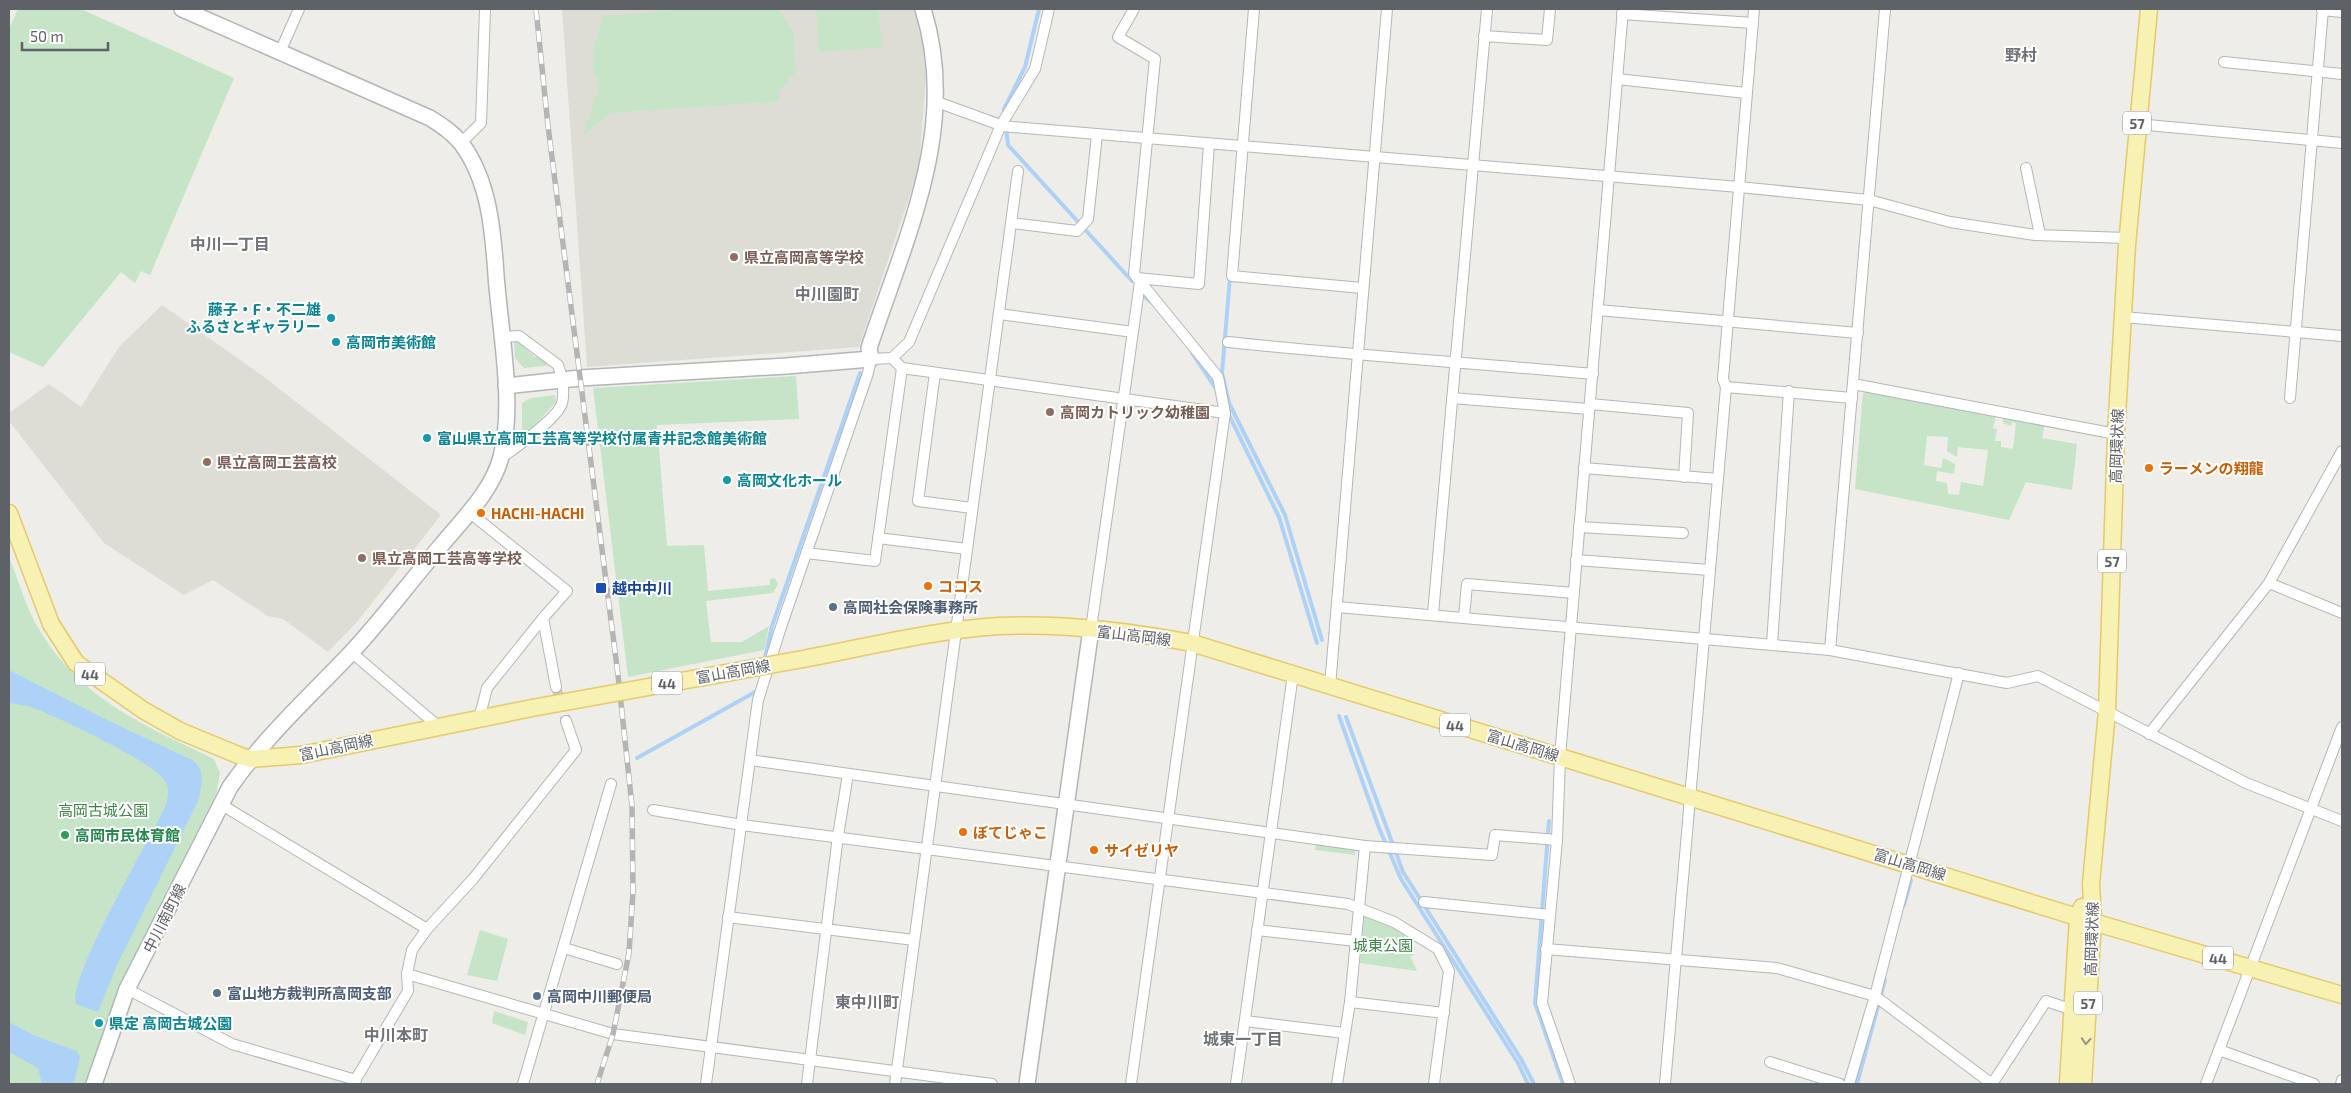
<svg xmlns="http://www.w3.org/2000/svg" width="2351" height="1093" font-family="'Exo 2','Noto Sans JP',sans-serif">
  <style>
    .education { fill: #deddd5 }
    .green { fill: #c6e4c8; fill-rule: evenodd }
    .water { fill: #aed2f7 }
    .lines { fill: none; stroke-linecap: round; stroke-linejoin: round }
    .stream { stroke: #aed2f7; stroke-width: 4 }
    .street-tunnel { stroke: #cbcac6; stroke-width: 10; stroke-dasharray: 10 5; stroke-linecap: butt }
    .street-casing { stroke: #b4b6ba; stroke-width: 12 }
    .secondary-casing { stroke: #b3b5ba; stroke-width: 18 }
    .primary-casing { stroke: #e4ca6a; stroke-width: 19 }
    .street { stroke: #fff; stroke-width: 10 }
    .secondary { stroke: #fff; stroke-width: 15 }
    .primary { stroke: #f7f1b3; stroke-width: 16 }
    .rail-casing { stroke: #b4b5b5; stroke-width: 5.5 }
    .rail { stroke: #fff; stroke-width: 4; stroke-dasharray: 11; stroke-linecap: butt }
    .primary-bridge-casing { stroke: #e4ca6a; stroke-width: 19; stroke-linecap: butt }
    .primary-bridge { stroke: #f7f1b3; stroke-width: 16 }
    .oneway { stroke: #949380 }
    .education-dot { fill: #8d6e63; stroke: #fff; stroke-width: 2 }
    .culture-dot { fill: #0f9aa8; stroke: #fff; stroke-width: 2 }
    .food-dot { fill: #e8710a; stroke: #fff; stroke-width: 2 }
    .transit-dot { fill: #1a4fb4; stroke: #fff; stroke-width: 2 }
    .service-dot { fill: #5c6f8a; stroke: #fff; stroke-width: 2 }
    .leisure-dot { fill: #2e9e5b; stroke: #fff; stroke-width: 2 }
    .labels { text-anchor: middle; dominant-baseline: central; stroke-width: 4; stroke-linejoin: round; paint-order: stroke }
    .shield { fill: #fff; stroke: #8e9093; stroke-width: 1 }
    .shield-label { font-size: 14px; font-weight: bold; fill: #5e6165 }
    .education-label { font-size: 15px; font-weight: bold; fill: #785e54; stroke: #fff; text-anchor: start }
    .culture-label { font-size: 15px; font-weight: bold; fill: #0d838f; stroke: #fff; text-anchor: start }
    .street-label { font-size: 15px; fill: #5e6165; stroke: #fff }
    .food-label { font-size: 15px; font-weight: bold; fill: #c56008; stroke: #fff; text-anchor: start }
    .transit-label { font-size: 15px; font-weight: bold; fill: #164399; stroke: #fff; text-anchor: start }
    .service-label { font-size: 15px; font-weight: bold; fill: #4e5e75; stroke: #fff; text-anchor: start }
    .park-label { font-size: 15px; fill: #3f8447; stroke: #fff }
    .leisure-label { font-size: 15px; font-weight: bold; fill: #27864d; stroke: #fff; text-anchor: start }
    .neighbourhood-label { font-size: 16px; font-weight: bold; fill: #6f7377; stroke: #fff }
  </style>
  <rect width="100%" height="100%" fill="#efede7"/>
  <g class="education">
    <polygon points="562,9 917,9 927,66 919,168 859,347 587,367"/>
    <polygon points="162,305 263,376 441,515 357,622 328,652 283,619 268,616 213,580 184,595 104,543 9,421 9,413 49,384 81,407 119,347"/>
  </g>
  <g class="green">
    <polygon points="18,9 81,9 234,78 150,275 141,271 135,283 121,272 43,367 9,352 9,29"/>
    <path d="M679,9H778L793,32L796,71L779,91V101L611,113L587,132L586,136L583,135L600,85C584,61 599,39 603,15H625Z"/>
    <polygon points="816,9 878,9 882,47 819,52"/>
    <polygon points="514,339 522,340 523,346 535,357 542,357 553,365 524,368 515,358"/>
    <polygon points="796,376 799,419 657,425 667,546 704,545 708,591 770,585 770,579 775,578 778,584 773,593 706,601 711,642 742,642 769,626 764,650 628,677 593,388"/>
    <path d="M1871,390L2045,423L2042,438L2077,444L2072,490L2026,482L2009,520L1855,489L1863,393ZM1996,416L2003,417V423L2011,426L2012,422L2016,423L2013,449L2001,447V441H1995L1997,429L1993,428ZM1927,436L1948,437L1947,451L1957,457L1958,447L1988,450L1983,486L1961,482L1959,495L1948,494L1947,483L1936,481L1937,471L1954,474L1955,464L1943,458L1941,468L1924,465Z"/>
    <polygon points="555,395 556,402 528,433 522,433 522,403 531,398"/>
    <path d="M9,557C19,581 26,609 40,631C81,699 145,726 214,759L220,773L216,794C169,889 118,983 85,1084H9Z"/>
    <polygon points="1317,835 1355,840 1355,855 1315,850"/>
    <polygon points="1365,907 1406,923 1403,943 1415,948 1413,956 1410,956 1417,971 1360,963"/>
    <polygon points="480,930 508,939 497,981 467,975"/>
    <polygon points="494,1011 528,1022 525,1035 492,1023"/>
  </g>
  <g class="water">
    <path d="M9,670L103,718L192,760C206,768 202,787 198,801L117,965L98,1012L76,1004C67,979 150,839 165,807C168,799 170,789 165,781C155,763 54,715 31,707C24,705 16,704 9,703Z"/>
    <polygon points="9,1022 35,1036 77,1051 80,1057 74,1084 42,1084 38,1068 9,1052"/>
  </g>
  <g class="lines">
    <g class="stream">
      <polyline points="1004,115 1004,109 1025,67 1039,9"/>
      <polyline points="1006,127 1008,145 1132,281"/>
      <polyline points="1230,277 1222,373 1229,403 1285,515 1322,640"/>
      <polyline points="1145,297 1152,303"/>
      <polyline points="1192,353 1216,389"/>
      <polyline points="1228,413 1279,517 1317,643"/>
      <polyline points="764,662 772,626 860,373"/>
      <polyline points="1339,716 1379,828 1401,879 1518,1063 1528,1084"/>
      <polyline points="1346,717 1403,872 1521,1059 1534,1084"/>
      <polyline points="637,758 757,691 758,688"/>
      <polyline points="1549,821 1535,1003 1563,1084"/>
      <polyline points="1904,905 1911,880"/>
      <polyline points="1857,1084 1885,980"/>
    </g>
    <polyline class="street-tunnel" points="556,687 566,721"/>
    <g class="street-casing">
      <g id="street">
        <polyline points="1254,9 1232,276 1362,288"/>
        <polyline points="2322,10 2342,12"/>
        <polyline points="1622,14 1753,23"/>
        <polyline points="1484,36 1547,40 1550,9"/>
        <polyline points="280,52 299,9"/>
        <polyline points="2224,62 2342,74"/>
        <polyline points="1617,79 1746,93"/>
        <polyline points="937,102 1003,126 1012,127 1739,187 1869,200 1950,222 2035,235 2127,238"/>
        <polyline points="2137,124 2342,143"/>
        <polyline points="461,143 481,123 485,9"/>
        <polyline points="2026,168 2040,235"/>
        <polyline points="1012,223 1077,231 1088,219 1097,135"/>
        <polyline points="1137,278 1199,284 1209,144"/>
        <polyline points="1598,310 1858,333"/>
        <polyline points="999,314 1133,332"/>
        <polyline points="2123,317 2342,336"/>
        <path d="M1228,342C1350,355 1471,363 1593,374"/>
        <polyline points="892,358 902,368 1225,413"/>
        <polyline points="935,373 918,501 972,508"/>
        <polyline points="1853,384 2116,434"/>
        <polyline points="1726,387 1723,379 1754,9"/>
        <polyline points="1452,398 1589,409"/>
        <polyline points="2290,398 2323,9"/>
        <polyline points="1590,404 1688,413 1684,477"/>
        <path d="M501,458C514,449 559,417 562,403C565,392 562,376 558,365L519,336L502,337"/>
        <polyline points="1584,468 1718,479"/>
        <polyline points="469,512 567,591 543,618 556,687"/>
        <polyline points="1579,527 1683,533"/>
        <polyline points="878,538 967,549"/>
        <polyline points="806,553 875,561 902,368"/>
        <polyline points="1576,560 1710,570"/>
        <polyline points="2269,583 2342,613"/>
        <polyline points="1337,607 1830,650 2007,683 2038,676 2246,783 2342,821"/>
        <polyline points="1433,614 1487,9"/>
        <polyline points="1464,617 1467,584 1574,593"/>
        <polyline points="1091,629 1140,282"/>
        <polyline points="1772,644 1789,391"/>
        <polyline points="1830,650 1885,9"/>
        <polyline points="351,652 438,726"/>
        <polyline points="1330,686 1387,9"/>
        <polyline points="479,719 487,688 543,618"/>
        <polyline points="2149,734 2269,583 2342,451"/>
        <polyline points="750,760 1365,846 1492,855 1495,835 1557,840"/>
        <polyline points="222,805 427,929"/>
        <polyline points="653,810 742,825 1348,904 1394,922 1438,949 1449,971 1434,1084"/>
        <polyline points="1424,902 1550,915"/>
        <polyline points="728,917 914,940"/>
        <polyline points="1257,930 1356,941"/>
        <polyline points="564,948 617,964"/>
        <polyline points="1546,949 1777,968 1875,996 1992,1084"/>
        <polyline points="407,974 613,1034 992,1084"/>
        <polyline points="127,989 232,1044 356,1080"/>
        <polyline points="1350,1002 1444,1013"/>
        <polyline points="1245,1021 1344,1033"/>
        <polyline points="2219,1050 2314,1084"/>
        <polyline points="1770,1062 1840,1084"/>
        <polyline points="353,1084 408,991 407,974 412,950 427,929 473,879 576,750 566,721"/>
        <polyline points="523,1084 611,784"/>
        <polyline points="706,1084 758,700 780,630 868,373 871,359 892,358 909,342 1001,125 1035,69 1049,9"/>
        <polyline points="807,1084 838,836 848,774"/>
        <polyline points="895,1084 1018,171"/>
        <polyline points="1131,1084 1225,413 1218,377 1134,274 1155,59 1118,37 1134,9"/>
        <polyline points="1236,1084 1293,674"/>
        <polyline points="1337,1084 1350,1002 1365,846"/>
        <polyline points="1570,1084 1542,1003 1557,840 1560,757 1623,9"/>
        <polyline points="1665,1084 1726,387 1852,398"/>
        <polyline points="1849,1084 1875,996 1959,673"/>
        <polyline points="1992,1084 2046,1001 2073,1010"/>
        <polyline points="2206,1084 2342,727"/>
        <polyline points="2341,1084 2342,1080"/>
      </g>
    </g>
    <g class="secondary-casing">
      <g id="secondary">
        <path d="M506,386L580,378L786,366L871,359L869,348C906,236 960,127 923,9"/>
        <path d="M94,1084L127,989L230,787C264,738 308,698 349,655C381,621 409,583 439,548C461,521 492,492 501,457C515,405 500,330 496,275C493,230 489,180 461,143C452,132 441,125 430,118L182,9"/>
        <polyline points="1027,1084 1091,629"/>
      </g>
    </g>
    <g class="primary-casing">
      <g id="primary">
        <polyline points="9,513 51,624 76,663 143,710 180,731 238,755 250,759 301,755 532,708"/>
        <path d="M803,659C867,647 933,630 999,626C1063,623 1129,631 1192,643L2093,922L2342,995"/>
        <polyline points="2068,1084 2078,917 2082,907"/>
        <polyline points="2083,1084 2093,922 2091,884 2107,711 2116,434 2127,245 2149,9"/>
      </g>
    </g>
    <use href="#street" class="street"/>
    <use href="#secondary" class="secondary"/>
    <use href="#primary" class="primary"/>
    <g class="rail-casing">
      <polyline id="rail" points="536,9 548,126 618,675 632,806 633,892 629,953 613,1034 597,1084"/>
    </g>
    <use href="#rail" class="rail"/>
    <g class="primary-bridge-casing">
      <polyline id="primary-bridge" points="532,708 803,659"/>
    </g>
    <use href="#primary-bridge" class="primary-bridge"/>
  </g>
  <defs><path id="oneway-chevron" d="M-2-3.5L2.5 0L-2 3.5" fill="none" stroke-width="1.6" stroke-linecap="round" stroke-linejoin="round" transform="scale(1.25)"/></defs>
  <use class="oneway" href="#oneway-chevron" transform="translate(2086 1041) rotate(94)"/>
  <g class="education-dot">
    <circle cx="734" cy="257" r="5"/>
    <circle cx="1050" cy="412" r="5"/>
    <circle cx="207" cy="462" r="5"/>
    <circle cx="362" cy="558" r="5"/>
  </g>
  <g class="culture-dot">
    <circle cx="331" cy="318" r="5"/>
    <circle cx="336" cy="342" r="5"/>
    <circle cx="427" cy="438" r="5"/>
    <circle cx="727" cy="480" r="5"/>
    <circle cx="99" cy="1023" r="5"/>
  </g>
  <g class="food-dot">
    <circle cx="2149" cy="468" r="5"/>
    <circle cx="481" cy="513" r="5"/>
    <circle cx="928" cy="586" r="5"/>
    <circle cx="963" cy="832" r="5"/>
    <circle cx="1094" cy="850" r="5"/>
  </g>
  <rect class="transit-dot" x="595" y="582" width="12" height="12" rx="2.5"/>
  <g class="service-dot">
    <circle cx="833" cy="607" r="5"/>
    <circle cx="217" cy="993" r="5"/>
    <circle cx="537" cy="996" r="5"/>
  </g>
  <circle class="leisure-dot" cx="65" cy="835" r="5"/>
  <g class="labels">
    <g class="shield">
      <rect x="2123" y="111.5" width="28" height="23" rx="4"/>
      <rect x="2098" y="549.5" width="28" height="23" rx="4"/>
      <rect x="75" y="662.5" width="30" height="23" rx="4"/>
      <rect x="652" y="671.5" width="30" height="23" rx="4"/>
      <rect x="1440" y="713.5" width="30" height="23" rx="4"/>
      <rect x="2203" y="946.5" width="30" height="23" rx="4"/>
      <rect x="2074" y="991.5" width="28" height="23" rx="4"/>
    </g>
    <g class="shield-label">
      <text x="2137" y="123">57</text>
      <text x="2112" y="561">57</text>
      <text x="90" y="674">44</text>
      <text x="667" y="683">44</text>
      <text x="1455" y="725">44</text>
      <text x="2218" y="958">44</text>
      <text x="2088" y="1003">57</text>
    </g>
    <g class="education-label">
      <text x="744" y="257">県立高岡高等学校</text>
      <text x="1060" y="412">高岡カトリック幼稚園</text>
      <text x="217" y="462">県立高岡工芸高校</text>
      <text x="372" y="558">県立高岡工芸高等学校</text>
    </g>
    <g class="culture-label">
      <text x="321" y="309" text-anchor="end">藤子・F・不二雄<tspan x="321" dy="17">ふるさとギャラリー</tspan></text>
      <text x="346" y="342">高岡市美術館</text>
      <text x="437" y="438">富山県立高岡工芸高等学校付属青井記念館美術館</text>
      <text x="737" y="480">高岡文化ホール</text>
      <text x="109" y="1023">県定 高岡古城公園</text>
    </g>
    <g class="street-label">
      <text transform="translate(2116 446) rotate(-88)">高岡環状線</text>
      <text transform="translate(1134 635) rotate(7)">富山高岡線</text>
      <text transform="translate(733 671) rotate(-10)">富山高岡線</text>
      <text transform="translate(1523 745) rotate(17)">富山高岡線</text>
      <text transform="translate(336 747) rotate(-12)">富山高岡線</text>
      <text transform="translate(1910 864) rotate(17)">富山高岡線</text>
      <text transform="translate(164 918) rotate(-63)">中川南町線</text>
      <text transform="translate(2091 939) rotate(-88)">高岡環状線</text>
    </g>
    <g class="food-label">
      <text x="2159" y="468">ラーメンの翔龍</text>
      <text x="491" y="513">HACHI-HACHI</text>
      <text x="938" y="586">ココス</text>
      <text x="973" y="832">ぼてじゃこ</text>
      <text x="1104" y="850">サイゼリヤ</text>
    </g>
    <g class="transit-label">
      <text x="612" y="588">越中中川</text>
    </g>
    <g class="service-label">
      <text x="843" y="607">高岡社会保険事務所</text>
      <text x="227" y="993">富山地方裁判所高岡支部</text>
      <text x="547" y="996">高岡中川郵便局</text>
    </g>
    <g class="park-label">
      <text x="103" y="810">高岡古城公園</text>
      <text x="1383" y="945">城東公園</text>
    </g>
    <g class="leisure-label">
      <text x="75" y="835">高岡市民体育館</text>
    </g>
    <g class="neighbourhood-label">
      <text x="2021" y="54">野村</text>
      <text x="230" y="243">中川一丁目</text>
      <text x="827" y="293">中川園町</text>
      <text x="867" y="1001">東中川町</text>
      <text x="396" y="1034">中川本町</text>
      <text x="1243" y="1038">城東一丁目</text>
    </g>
  </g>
  <rect width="2351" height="1093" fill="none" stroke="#5e6165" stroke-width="20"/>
  <path d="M22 42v8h86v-8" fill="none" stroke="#5e6165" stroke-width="2.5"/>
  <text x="30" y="42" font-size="15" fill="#5e6165" stroke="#ffffff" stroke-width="4" paint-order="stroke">50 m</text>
</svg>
